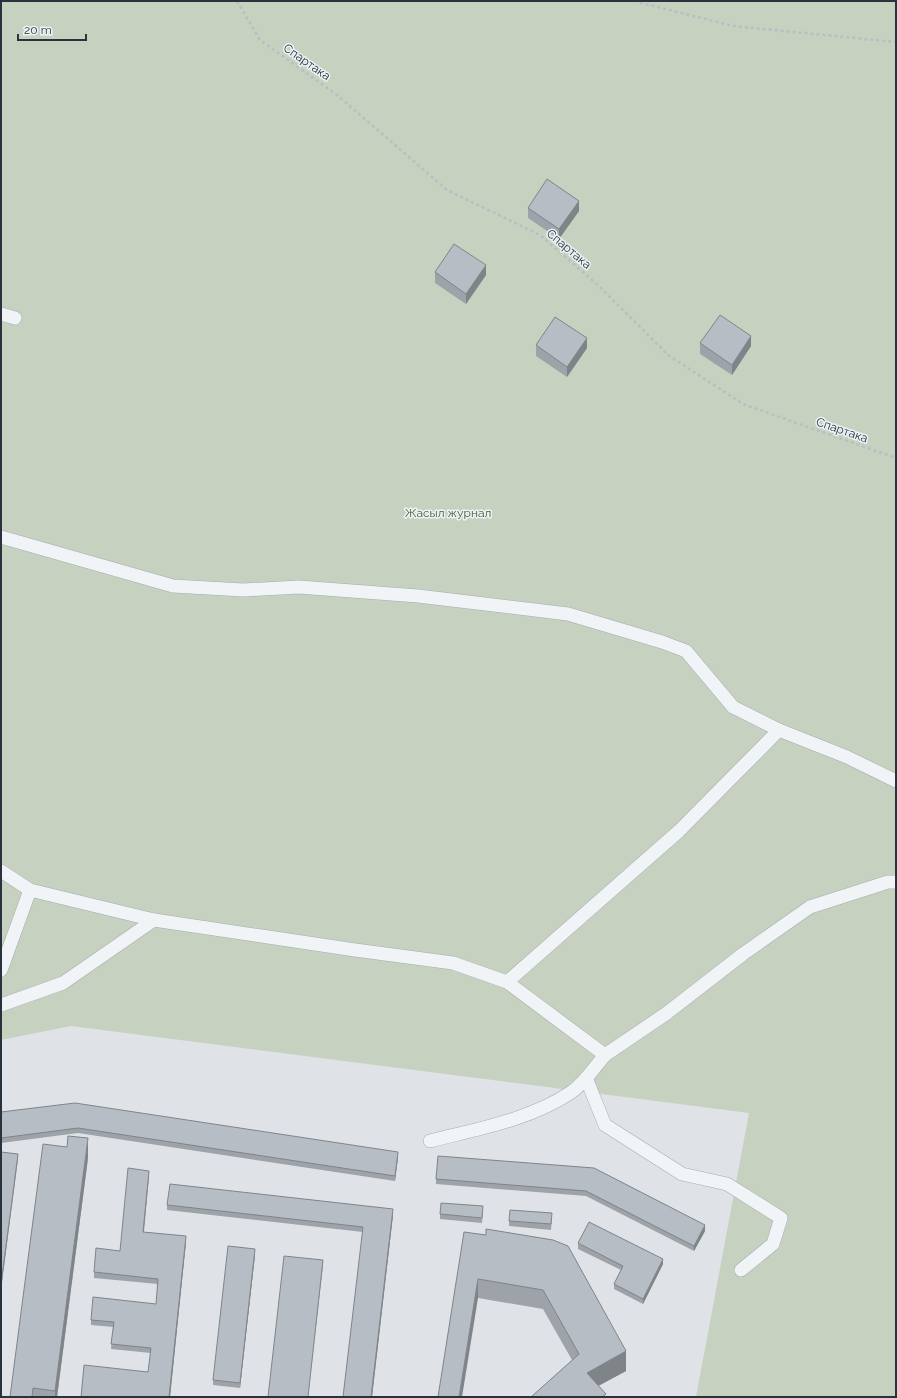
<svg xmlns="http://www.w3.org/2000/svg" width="897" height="1398" font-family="Raleway,sans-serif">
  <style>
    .green { fill: #c7d1c0 }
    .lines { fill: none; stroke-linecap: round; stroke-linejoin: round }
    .service-casing { stroke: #a4abb2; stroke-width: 14 }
    .path { stroke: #b9bec2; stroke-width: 2.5; stroke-dasharray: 3 3; stroke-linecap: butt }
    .service { stroke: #f1f4f6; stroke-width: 13 }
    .wall { fill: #9da3a9 }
    .shaded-wall { fill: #7f8489 }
    .building { fill: #b6bdc4; stroke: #7f8489 }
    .labels { text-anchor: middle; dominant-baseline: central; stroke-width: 3; stroke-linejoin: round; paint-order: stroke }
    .street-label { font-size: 12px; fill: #28333e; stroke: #eef2f5 }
    .park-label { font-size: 12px; fill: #415a35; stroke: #eef2f5 }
  </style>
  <rect width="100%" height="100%" fill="#dfe3e8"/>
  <polygon class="green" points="1,1 896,1 896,1397 696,1397 749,1113 71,1026 1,1040"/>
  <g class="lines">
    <g class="service-casing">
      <g id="service">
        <polyline points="1,314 15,318"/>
        <polyline points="1,537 173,586 243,590 299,587 418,596 568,614 662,642 686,651 733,707 779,730 847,757 896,781"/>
        <polyline points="1,871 30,890 154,920"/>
        <polyline points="1,970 30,890"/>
        <polyline points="507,982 679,831 779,730"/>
        <path d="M1,1005L63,983L154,920L355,950L453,963L507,982L605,1055C594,1068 584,1084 570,1093C529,1120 477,1129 430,1141"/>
        <polyline points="605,1055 667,1013 743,954 810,907 888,882 896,882"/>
        <polyline points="586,1078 605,1125 682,1174 727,1184 781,1218 773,1244 741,1270"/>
      </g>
    </g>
    <g class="path">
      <polyline points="237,1 260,40 337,95 447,190 540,235 599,286 668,355 743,404 896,458"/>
      <polyline points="634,1 733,26 896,42"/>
    </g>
    <use href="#service" class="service"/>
  </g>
  <g class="wall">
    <polygon points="528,208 579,211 559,239 528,218"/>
    <polygon points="435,272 486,275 466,304 435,283"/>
    <polygon points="700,343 751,346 732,375 700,354"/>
    <polygon points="536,345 587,348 567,377 536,356"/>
    <polygon points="1,1112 398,1157 395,1181 78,1133 1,1143"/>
    <polygon points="88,1158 57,1397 10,1397"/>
    <polygon points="594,1168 705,1231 694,1251 586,1196 436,1184 436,1179"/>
    <polygon points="149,1176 144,1232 186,1242 170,1397 81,1397 148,1372 151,1353 111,1349 113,1327 91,1325 91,1320 156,1304 158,1284 94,1278 94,1272 120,1251"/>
    <polygon points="167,1205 393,1215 372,1397 343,1397 363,1232 167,1210"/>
    <polygon points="483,1212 482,1223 440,1219 440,1214"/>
    <polygon points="552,1218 551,1230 509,1226 509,1221"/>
    <polygon points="486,1229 626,1371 598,1386 606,1397 572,1360 543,1309 478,1298 438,1397 486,1235"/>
    <polygon points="578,1243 663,1264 643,1304 614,1289 614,1284 621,1270 578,1249"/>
    <polygon points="255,1255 240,1388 213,1385 213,1380"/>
  </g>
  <g class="shaded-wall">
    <polygon points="579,201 579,211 559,239 559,229"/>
    <polygon points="486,265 486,275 466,304 466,294"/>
    <polygon points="751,336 751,346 732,375 732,365"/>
    <polygon points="587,338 587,348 567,377 567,367"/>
    <polygon points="88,1138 88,1158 57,1397 55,1397 55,1391"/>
    <polygon points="398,1152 398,1157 395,1181 395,1176"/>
    <polygon points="18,1154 18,1159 1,1290 1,1284"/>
    <polygon points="149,1171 149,1176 143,1237 143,1232"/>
    <polygon points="393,1209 393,1215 372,1397 371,1397"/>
    <polygon points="705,1225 705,1231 694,1251 694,1246"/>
    <polygon points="186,1236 186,1242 170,1397 169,1397"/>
    <polygon points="255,1249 255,1255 240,1388 240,1383"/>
    <polygon points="663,1259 663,1264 643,1304 643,1299"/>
    <polygon points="323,1260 323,1265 308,1397"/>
    <polygon points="478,1279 478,1298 462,1397 459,1397"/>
    <polygon points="626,1351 626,1371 587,1392 587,1373"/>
  </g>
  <g class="building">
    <polygon points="547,179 579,201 559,229 528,208"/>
    <polygon points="454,244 486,265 466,294 435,272"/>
    <polygon points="720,315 751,336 732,365 700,343"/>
    <polygon points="555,317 587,338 567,367 536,345"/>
    <polygon points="75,1103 398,1152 395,1176 78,1128 1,1138 1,1112"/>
    <polygon points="68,1136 88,1138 55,1391 33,1388 32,1397 10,1397 43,1144 67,1147"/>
    <polygon points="1,1152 18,1154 1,1284"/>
    <polygon points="438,1156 594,1168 705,1225 694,1246 586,1191 436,1179"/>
    <polygon points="128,1168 149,1171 143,1232 186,1236 169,1397 81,1397 84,1365 148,1372 151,1348 111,1344 114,1322 91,1320 93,1297 156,1304 158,1279 94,1272 96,1248 120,1251"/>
    <polygon points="170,1184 393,1209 371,1397 343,1397 363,1227 167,1205"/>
    <polygon points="441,1203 483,1206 482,1218 440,1214"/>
    <polygon points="510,1210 552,1213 551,1224 509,1221"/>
    <polygon points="589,1222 663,1259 643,1299 614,1284 623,1266 578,1243"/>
    <polygon points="486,1229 553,1240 568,1246 626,1351 587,1373 606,1394 602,1397 531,1397 579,1354 543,1290 478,1279 459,1397 438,1397 464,1232 486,1235"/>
    <polygon points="228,1246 255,1249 240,1383 213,1380"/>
    <polygon points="284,1256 323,1260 308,1397 268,1397"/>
  </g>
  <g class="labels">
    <g class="street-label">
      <text transform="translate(307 62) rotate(35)">Спартака</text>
      <text transform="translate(569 249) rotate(40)">Спартака</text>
      <text transform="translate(842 430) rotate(19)">Спартака</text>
    </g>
    <g class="park-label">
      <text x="448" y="513">Жасыл журнал</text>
    </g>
  </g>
  <rect width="897" height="1398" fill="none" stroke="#28333e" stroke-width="4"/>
  <path d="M18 34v6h68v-6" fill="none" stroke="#28333e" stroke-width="2"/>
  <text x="24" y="34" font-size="12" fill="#28333e" stroke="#eef2f5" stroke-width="3" paint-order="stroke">20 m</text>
</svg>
